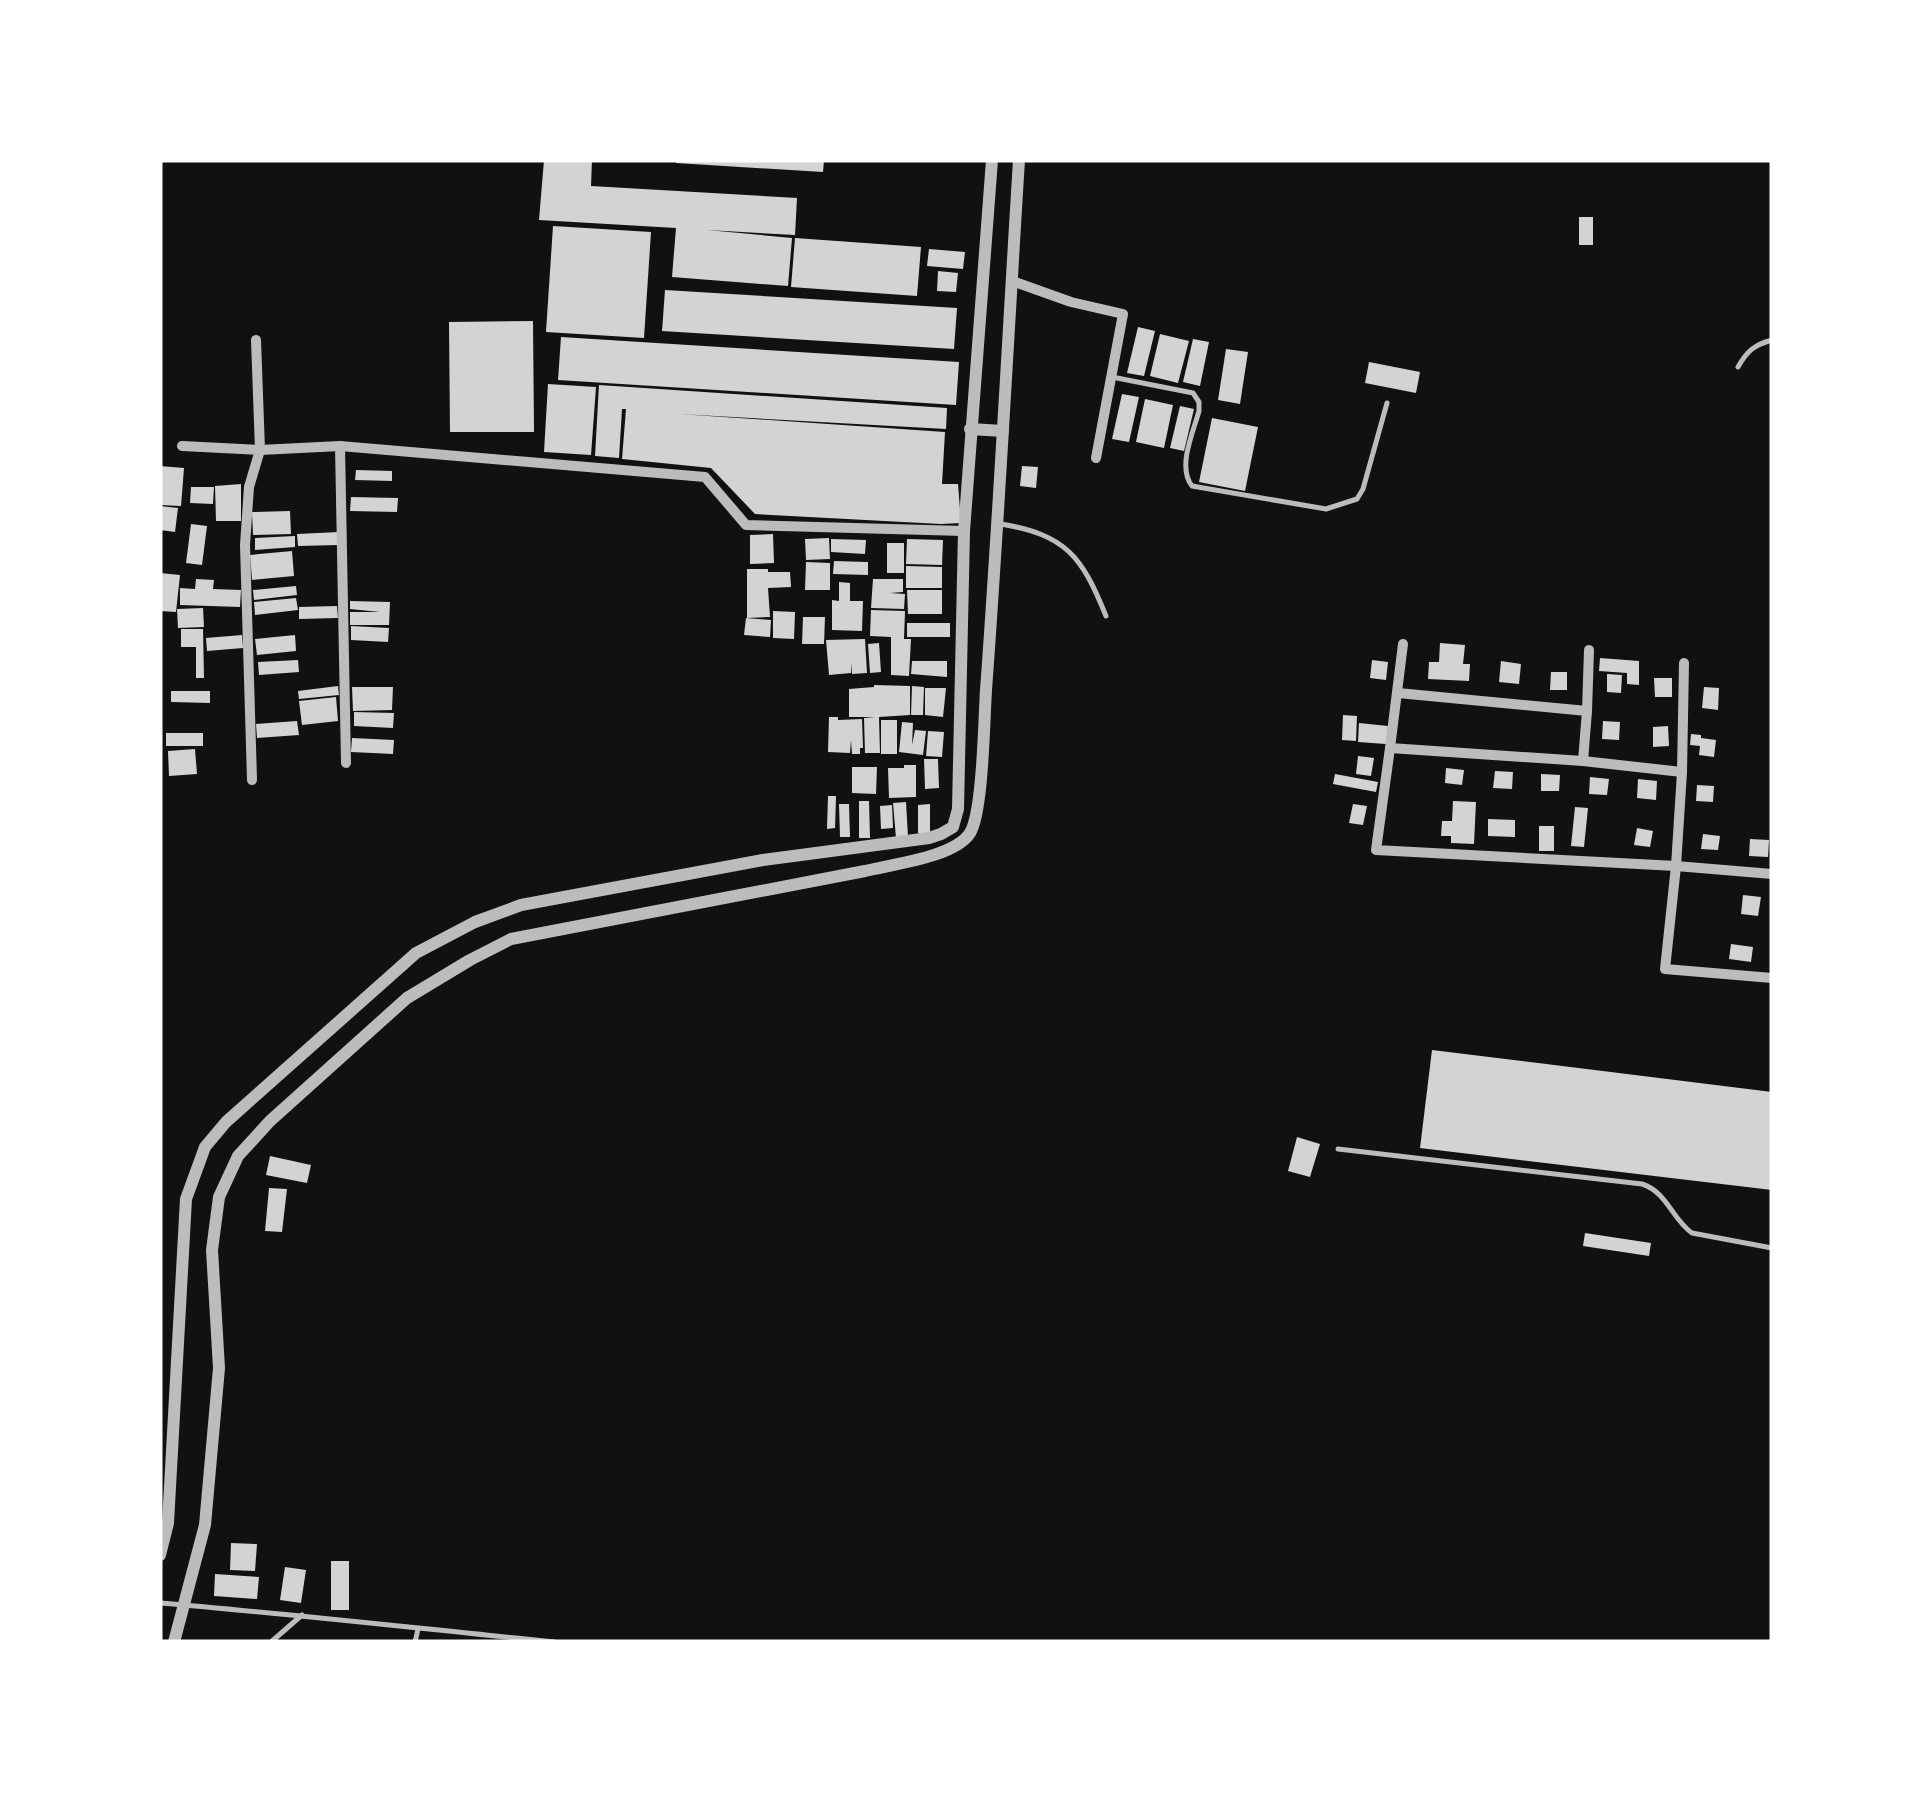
<svg xmlns="http://www.w3.org/2000/svg" width="1932" height="1802" font-family="'IBM Plex Serif',serif">
  <style>
    .building { fill: #d3d3d3 }
    .lines { fill: none; stroke-linecap: round; stroke-linejoin: round }
    .service { stroke: #bcbcbc; stroke-width: 5 }
    .minor { stroke: #bcbcbc; stroke-width: 10 }
    .tertiary { stroke: #bcbcbc; stroke-width: 12 }
  </style>
  <rect width="100%" height="100%" fill="#111"/>
  <g class="building">
    <polygon points="544,160 592,160 591,186 797,198 795,235 707,230 792,238 788,286 672,277 676,228 539,220"/>
    <polygon points="676,160 824,160 823,172 676,163"/>
    <rect x="1579" y="217" width="14" height="28"/>
    <polygon points="553,226 651,232 644,338 546,332"/>
    <polygon points="795,238 921,247 917,296 791,287"/>
    <polygon points="929,249 965,252 963,269 927,266"/>
    <polygon points="938,271 958,273 956,292 937,291"/>
    <polygon points="665,290 957,308 954,349 662,331"/>
    <polygon points="533,321 534,432 450,432 449,322"/>
    <polygon points="1138,327 1155,331 1144,376 1127,373"/>
    <polygon points="1160,334 1189,341 1178,383 1150,376"/>
    <polygon points="561,337 959,362 956,405 558,380"/>
    <polygon points="1193,339 1209,342 1200,386 1183,382"/>
    <polygon points="1226,349 1248,352 1240,404 1218,400"/>
    <polygon points="1369,362 1420,372 1416,393 1365,383"/>
    <polygon points="548,384 596,387 591,455 544,452"/>
    <polygon points="599,385 947,408 946,429 679,414 945,432 942,484 958,484 961,523 941,524 755,514 711,468 622,459 626,409 622,409 619,458 595,456"/>
    <polygon points="1122,394 1139,397 1129,442 1112,439"/>
    <polygon points="1145,399 1173,405 1164,448 1136,442"/>
    <polygon points="1180,406 1194,409 1184,451 1170,448"/>
    <polygon points="1212,418 1258,427 1245,491 1199,482"/>
    <polygon points="160,466 184,468 181,506 160,505"/>
    <polygon points="1022,466 1038,467 1036,488 1020,486"/>
    <polygon points="356,470 392,471 392,481 355,480"/>
    <polygon points="241,484 241,521 216,521 215,486"/>
    <polygon points="191,487 214,487 213,504 190,503"/>
    <polygon points="351,497 398,498 397,512 350,511"/>
    <polygon points="160,506 178,508 175,532 160,530"/>
    <polygon points="290,511 291,534 253,535 252,512"/>
    <polygon points="191,524 207,526 202,565 186,563"/>
    <polygon points="339,532 339,545 298,546 297,534"/>
    <polygon points="773,534 774,563 750,564 750,535"/>
    <polygon points="295,536 295,547 255,550 255,538"/>
    <polygon points="829,538 830,559 806,560 805,539"/>
    <polygon points="831,539 866,540 865,554 831,552"/>
    <polygon points="907,539 943,540 942,565 906,564"/>
    <rect x="887" y="543" width="17" height="30"/>
    <polygon points="292,551 294,576 252,580 250,555"/>
    <polygon points="834,561 868,562 868,575 833,574"/>
    <polygon points="806,562 830,563 830,590 805,590"/>
    <polygon points="906,566 942,567 942,588 906,588"/>
    <polygon points="747,569 768,569 768,572 790,572 791,587 768,588 770,617 747,618"/>
    <polygon points="160,573 180,575 176,612 160,611"/>
    <polygon points="196,579 214,580 213,589 241,590 240,607 180,605 180,588 195,589"/>
    <polygon points="873,579 903,579 903,592 890,593 905,594 904,609 871,608"/>
    <polygon points="839,582 850,583 850,601 863,601 862,631 832,630 832,600 839,601"/>
    <polygon points="296,586 297,595 254,600 253,590"/>
    <polygon points="907,590 942,590 942,614 908,614"/>
    <polygon points="296,598 298,610 255,615 254,602"/>
    <polygon points="350,601 390,602 389,625 350,625 350,612 380,612 350,609"/>
    <polygon points="337,606 338,618 299,619 299,607"/>
    <polygon points="203,608 204,627 178,628 177,609"/>
    <polygon points="871,610 905,611 904,639 911,639 909,676 891,675 891,637 870,636"/>
    <polygon points="773,611 795,612 794,639 773,638"/>
    <polygon points="803,617 825,617 824,644 802,644"/>
    <polygon points="746,618 771,620 770,637 744,635"/>
    <rect x="907" y="623" width="43" height="14"/>
    <polygon points="351,626 389,628 388,642 351,640"/>
    <polygon points="181,629 203,629 204,678 196,678 196,647 181,647"/>
    <polygon points="242,635 243,648 207,651 206,638"/>
    <polygon points="295,635 296,651 257,655 255,639"/>
    <polygon points="865,639 867,673 852,674 851,663 851,673 829,675 826,640"/>
    <polygon points="879,643 881,672 870,673 868,644"/>
    <polygon points="1440,643 1465,645 1463,664 1470,664 1469,681 1428,679 1429,662 1439,662"/>
    <polygon points="1600,658 1639,661 1639,685 1627,684 1627,673 1599,671"/>
    <polygon points="298,660 299,672 259,675 258,662"/>
    <polygon points="1372,660 1388,662 1386,680 1370,678"/>
    <polygon points="912,661 947,661 947,677 911,674"/>
    <polygon points="1501,661 1521,664 1519,684 1499,682"/>
    <polygon points="1551,672 1567,672 1567,690 1550,690"/>
    <polygon points="1607,674 1622,675 1621,693 1607,692"/>
    <polygon points="1654,678 1672,678 1672,697 1655,697"/>
    <polygon points="874,685 910,686 910,715 879,717 880,753 865,753 864,718 875,717 849,717 849,689 874,687"/>
    <polygon points="338,686 339,695 299,699 298,691"/>
    <polygon points="912,686 924,687 923,715 911,715"/>
    <polygon points="352,687 393,687 392,710 353,711"/>
    <polygon points="1704,687 1719,688 1718,710 1702,708"/>
    <polygon points="925,688 946,688 943,717 925,715"/>
    <polygon points="171,691 210,691 210,703 171,702"/>
    <polygon points="336,697 338,721 302,725 299,701"/>
    <polygon points="354,712 394,713 393,728 354,726"/>
    <polygon points="1343,715 1357,716 1356,741 1342,740"/>
    <polygon points="829,717 838,717 838,720 862,719 863,748 860,748 860,754 852,754 851,740 850,753 828,752"/>
    <rect x="881" y="720" width="16" height="34"/>
    <polygon points="297,721 299,735 257,738 256,724"/>
    <polygon points="1603,721 1620,722 1619,740 1602,739"/>
    <polygon points="902,722 913,723 912,745 915,730 926,731 923,755 899,752"/>
    <polygon points="1359,723 1388,726 1386,744 1358,742"/>
    <polygon points="1668,726 1669,746 1653,747 1653,727"/>
    <polygon points="928,731 944,732 942,757 926,756"/>
    <rect x="166" y="733" width="37" height="13"/>
    <polygon points="1691,734 1701,735 1701,738 1716,740 1714,757 1699,755 1700,746 1690,745"/>
    <polygon points="352,738 394,740 393,754 351,752"/>
    <polygon points="195,749 197,774 169,776 168,751"/>
    <polygon points="1358,756 1374,758 1371,776 1356,774"/>
    <polygon points="924,759 938,759 939,788 925,789"/>
    <polygon points="904,765 916,765 916,797 889,798 888,768 904,768"/>
    <polygon points="852,767 877,767 876,794 852,793"/>
    <polygon points="1446,768 1464,770 1462,785 1445,783"/>
    <polygon points="1495,771 1513,772 1512,789 1493,788"/>
    <polygon points="1335,774 1378,782 1376,792 1333,784"/>
    <polygon points="1541,774 1560,775 1559,791 1541,791"/>
    <polygon points="1590,777 1609,779 1607,795 1589,794"/>
    <polygon points="1638,779 1657,781 1656,800 1637,798"/>
    <polygon points="1697,785 1714,786 1713,802 1696,801"/>
    <polygon points="828,796 836,796 835,828 827,829"/>
    <polygon points="859,801 869,801 870,838 859,838"/>
    <polygon points="1453,801 1476,802 1474,844 1451,843 1451,836 1441,836 1442,821 1452,821"/>
    <polygon points="906,802 908,837 896,838 893,803"/>
    <polygon points="839,804 849,804 850,837 840,837"/>
    <polygon points="930,804 930,833 918,833 918,805"/>
    <polygon points="1353,804 1367,806 1363,825 1349,823"/>
    <polygon points="892,805 893,828 881,829 880,806"/>
    <polygon points="1575,807 1588,808 1584,847 1571,846"/>
    <polygon points="1488,819 1515,820 1515,837 1488,836"/>
    <rect x="1539" y="826" width="15" height="25"/>
    <polygon points="1637,828 1653,831 1650,847 1634,845"/>
    <polygon points="1703,834 1720,836 1718,850 1701,849"/>
    <polygon points="1750,839 1769,840 1768,857 1749,856"/>
    <polygon points="1743,895 1761,897 1758,916 1741,914"/>
    <polygon points="1731,944 1753,947 1751,962 1729,959"/>
    <polygon points="1432,1050 1772,1092 1772,1190 1420,1148"/>
    <polygon points="1297,1137 1320,1144 1310,1177 1288,1171"/>
    <polygon points="270,1156 311,1165 307,1183 266,1175"/>
    <polygon points="269,1188 287,1189 282,1232 265,1231"/>
    <polygon points="1585,1233 1651,1243 1649,1256 1583,1246"/>
    <polygon points="231,1543 257,1544 255,1571 230,1570"/>
    <rect x="331" y="1561" width="18" height="49"/>
    <polygon points="285,1567 306,1570 301,1603 280,1600"/>
    <polygon points="215,1574 259,1577 257,1599 214,1596"/>
  </g>
  <g class="lines">
    <g class="service">
      <path d="M1738,367C1747,351 1754,345 1772,340"/>
      <path d="M1112,377L1193,393L1199,402V411C1193,433 1177,467 1192,486L1326,509L1357,499L1363,489L1387,403"/>
      <path d="M1001,524C1067,535 1082,557 1106,616"/>
      <path d="M1338,1149L1642,1184C1667,1192 1672,1219 1692,1233L1772,1248"/>
      <path d="M160,1603C292,1614 423,1629 555,1642"/>
      <polyline points="271,1642 302,1615"/>
      <polyline points="415,1642 418,1629"/>
    </g>
    <g class="minor">
      <polyline points="1012,281 1071,302 1123,314 1096,458"/>
      <polyline points="182,446 260,450 340,446 705,477 746,525 964,531"/>
      <polyline points="340,446 346,763"/>
      <polyline points="1403,644 1390,748 1583,761 1682,772"/>
      <polyline points="1398,693 1587,711"/>
      <polyline points="1390,748 1376,850 1676,866 1682,772 1684,663"/>
      <polyline points="1583,761 1587,711 1589,650"/>
      <polyline points="252,780 245,545 249,487 260,450 256,340"/>
      <polyline points="1772,874 1676,866 1665,969 1772,978"/>
    </g>
    <g class="tertiary">
      <polyline points="970,429 1003,431"/>
      <polyline points="160,1555 168,1523 186,1199 205,1147 226,1122 416,953 475,922 521,905 763,860 929,838 941,834 953,827 958,809 964,531 992,160"/>
      <path d="M174,1642L205,1525L219,1368L212,1250L219,1197L238,1156L270,1121L407,998L470,960L511,939L865,871C893,864 955,857 970,833C983,812 984,720 986,690C999,514 1008,337 1019,160"/>
    </g>
  </g>
  <rect width="1932" height="1802" fill="none" stroke="#ffffff" stroke-width="325"/>
</svg>
